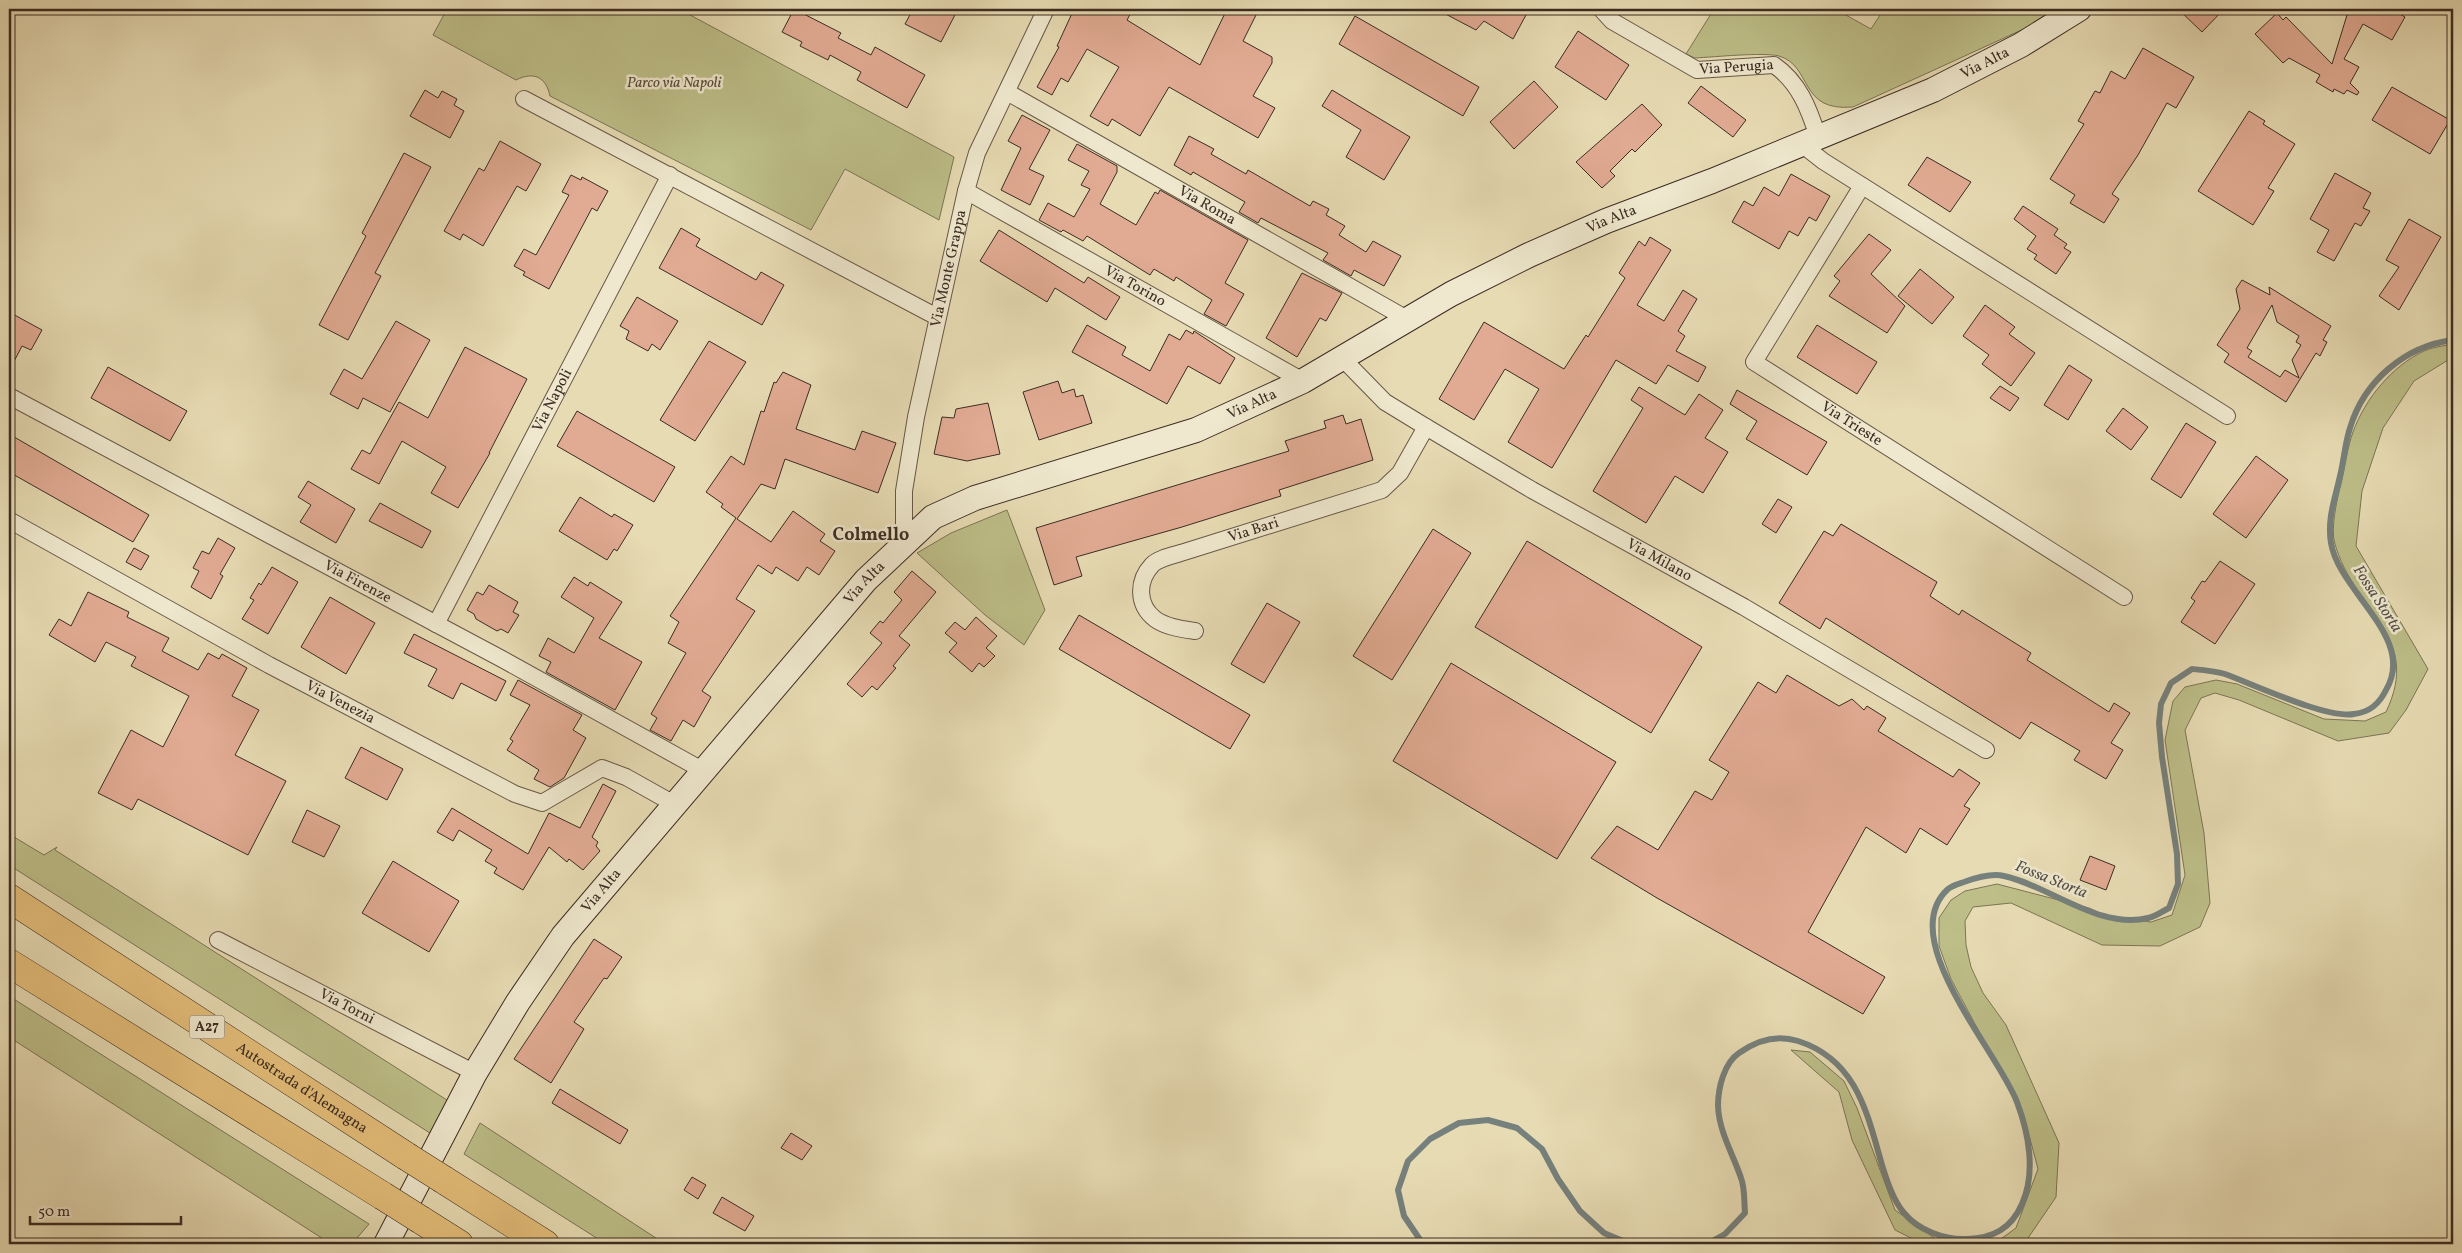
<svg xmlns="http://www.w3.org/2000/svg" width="2462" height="1253" font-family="Vollkorn,serif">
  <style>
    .green { fill: #bdbe88; stroke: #7c7556 }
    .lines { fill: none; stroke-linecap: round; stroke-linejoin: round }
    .stream { stroke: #76807c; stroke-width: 6 }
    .building { fill: #e1ab93; stroke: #3c2c23; fill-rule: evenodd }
    .minor-casing { stroke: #675847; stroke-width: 18 }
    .secondary-casing { stroke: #3c2c23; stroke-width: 26 }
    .motorway-casing { stroke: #3c2c23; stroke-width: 29 }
    .minor { stroke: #efe8ce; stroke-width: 16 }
    .secondary { stroke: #efe8ce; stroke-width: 24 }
    .motorway { stroke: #e4be7a; stroke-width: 28 }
    .motorway-bridge-casing { stroke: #3c2c23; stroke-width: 29; stroke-linecap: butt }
    .motorway-bridge { stroke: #e4be7a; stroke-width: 28 }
    .labels { text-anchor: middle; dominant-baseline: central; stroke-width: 5; stroke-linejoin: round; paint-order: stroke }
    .shield { fill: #efe8ce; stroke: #726456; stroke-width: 1 }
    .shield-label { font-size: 14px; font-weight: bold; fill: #3c2c23 }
    .street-label { font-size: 15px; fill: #3c2c23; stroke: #efe8ce }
    .park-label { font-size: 15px; font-style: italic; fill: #564937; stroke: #efe8ce }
    .water-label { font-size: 16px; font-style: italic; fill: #544f48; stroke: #efe8ce }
    .quarter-label { font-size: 18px; font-weight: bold; fill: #3c2c23; stroke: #efe8ce }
  </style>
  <rect width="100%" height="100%" fill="#e7dbb3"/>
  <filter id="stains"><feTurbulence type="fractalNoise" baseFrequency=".004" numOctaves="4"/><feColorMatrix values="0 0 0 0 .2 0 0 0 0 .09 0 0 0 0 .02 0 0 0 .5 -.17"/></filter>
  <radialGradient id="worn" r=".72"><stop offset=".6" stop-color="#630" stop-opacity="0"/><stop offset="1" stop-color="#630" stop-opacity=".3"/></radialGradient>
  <g class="green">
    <path d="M447,9H679L954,157L939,220L845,169L811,230L550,96C546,77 534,71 516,80L433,35Z"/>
    <path d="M1714,9H1835L1871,29L1884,9H2037L2050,17L1853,107C1798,112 1813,66 1779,56C1763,52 1715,57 1695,58L1686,54Z"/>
    <path d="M2453,344V357L2414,381L2383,428L2362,491L2356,546L2428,669L2406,710L2389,733L2338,741L2239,700L2215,693L2201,698L2185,730L2204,833L2210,903L2200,927L2160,946L2102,945L2011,903L1973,907L1965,921L1966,945L1971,967L1983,993L2006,1025L2059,1143L2056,1197L2024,1244H1984L1998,1241L2016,1228L2038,1169L2024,1116L1951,979L1939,946V918L1951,900L1965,891L1997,884L2089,908L2107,916L2151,922L2172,915L2185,875L2165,740L2173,701L2185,687L2216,680L2237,684L2324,719L2365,721L2386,712C2423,635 2353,610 2335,544C2330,530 2337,499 2341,484C2345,467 2347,449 2353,432C2365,399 2392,366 2424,351C2432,347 2444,346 2453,344Z"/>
    <polygon points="1007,510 1045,610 1024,645 985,615 917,553 951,533"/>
    <polygon points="9,834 44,855 57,847 55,850 450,1102 433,1135 9,865"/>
    <polygon points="9,996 369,1224 352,1244 331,1244 9,1037"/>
    <polygon points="1791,1050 1810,1052 1844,1081 1857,1108 1895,1210 1940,1242 1950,1244 1923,1244 1895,1230 1852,1140 1839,1092"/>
    <polygon points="480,1123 665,1244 606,1244 464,1154"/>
  </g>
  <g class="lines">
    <g class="stream">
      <polyline points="1423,1244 1404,1216 1398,1190 1408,1161 1430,1139 1459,1123 1488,1120 1517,1128 1542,1149 1558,1179 1580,1211 1604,1233 1630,1244"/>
      <path d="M1707,1244L1725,1234L1745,1213C1744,1201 1745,1188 1741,1178C1733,1154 1719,1132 1718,1106C1718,1088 1724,1063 1739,1053C1757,1040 1776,1034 1798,1041C1857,1060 1867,1113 1882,1165C1887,1181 1893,1200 1904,1213C1918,1230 1944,1240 1967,1239C1993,1238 2011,1229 2022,1204C2036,1173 2029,1134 2017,1102C1997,1050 1894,938 1948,889C1953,885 1958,884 1964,882C1975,878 1992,873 2004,876C2050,886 2099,930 2148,918C2155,917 2163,911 2169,908L2178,884L2177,854L2162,757L2159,723L2161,704L2171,683L2192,669C2203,670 2215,671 2225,674C2255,685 2327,719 2354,714C2370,712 2379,704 2386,690C2417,638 2339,592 2331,543C2327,519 2335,499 2340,476C2344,460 2345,443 2350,428C2364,381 2405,346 2453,340"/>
    </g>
  </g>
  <g class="building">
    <polygon points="794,9 841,33 838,38 871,55 875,47 925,75 907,108 857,80 861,72 830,55 828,60 800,46 802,42 782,32"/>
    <polygon points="913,9 958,9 941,42 905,24"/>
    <polygon points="1074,9 1133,9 1127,20 1200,65 1227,9 1259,9 1243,41 1272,57 1272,63 1253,96 1275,108 1258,138 1169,87 1140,136 1112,119 1108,126 1090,116 1119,67 1087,49 1068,82 1061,78 1052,95 1037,87 1059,47 1057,46"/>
    <polygon points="1436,9 1514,9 1526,15 1513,39 1484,21 1476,30"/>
    <polygon points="2178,9 2224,9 2202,32"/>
    <polygon points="2335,9 2391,9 2405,17 2392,40 2363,24 2344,59 2359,67 2350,83 2359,92 2357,95 2347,90 2344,94 2334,89 2333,92 2316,82 2320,75 2289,58 2283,63 2255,34 2277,13 2283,20 2286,17 2332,64 2347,15"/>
    <polygon points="1355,16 1479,87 1463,116 1339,44"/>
    <polygon points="1578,31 1629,65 1606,100 1555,67"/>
    <polygon points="2143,48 2194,77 2176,108 2167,103 2138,155 2112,194 2119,199 2104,223 2070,203 2075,195 2050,179 2084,124 2078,121 2095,91 2100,93 2111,71 2125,79"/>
    <polygon points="1534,81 1558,107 1514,149 1490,122"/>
    <polygon points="1701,86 1746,120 1733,137 1688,103"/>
    <polygon points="2392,87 2450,120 2430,154 2372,120"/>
    <polygon points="425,90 438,98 442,91 457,99 454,105 464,111 450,138 410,116"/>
    <polygon points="1332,90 1410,137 1384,180 1346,157 1361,130 1322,106"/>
    <polygon points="1642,104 1662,125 1635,152 1632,149 1610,171 1615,176 1602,188 1576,162"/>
    <polygon points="2249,111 2265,121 2263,124 2295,144 2268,188 2274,191 2253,225 2198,191"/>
    <polygon points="1022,115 1050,130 1029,169 1044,176 1030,205 1001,190 1021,148 1008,141"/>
    <polygon points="1189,136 1214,149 1211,154 1246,174 1248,170 1310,206 1313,201 1329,209 1326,215 1345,226 1339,235 1366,252 1373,241 1401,256 1384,286 1354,270 1351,276 1323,260 1328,253 1261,218 1258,223 1239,212 1245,202 1193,172 1191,175 1174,165"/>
    <polygon points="500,141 541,164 526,191 517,186 483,246 463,234 460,240 444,231 479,168 484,171"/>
    <polygon points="1077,144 1117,166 1117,172 1100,204 1136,225 1155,192 1158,194 1160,190 1248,240 1225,283 1244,294 1226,326 1204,314 1212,300 1176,277 1174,281 1154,269 1150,275 1087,236 1083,241 1063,230 1061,232 1039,220 1048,203 1074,217 1090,189 1081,185 1089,171 1068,160"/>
    <polygon points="404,153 431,167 375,273 381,276 348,340 319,325 366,236 362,233"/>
    <polygon points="1927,157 1971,182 1950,212 1908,185"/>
    <polygon points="2335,173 2371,193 2363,208 2370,211 2361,226 2355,223 2334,261 2317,252 2329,230 2310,219"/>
    <polygon points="1791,174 1830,196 1816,221 1809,217 1798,236 1789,231 1779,249 1732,222 1744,201 1753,206 1764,187 1779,196"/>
    <polygon points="571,175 581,180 582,177 608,191 597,211 592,208 549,289 523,275 525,272 514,266 524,249 536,255 569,195 562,192"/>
    <polygon points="2023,206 2058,229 2054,235 2067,244 2064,248 2071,252 2056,274 2034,259 2037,255 2027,249 2036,236 2014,219"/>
    <polygon points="2409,219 2441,237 2399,310 2379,296 2399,267 2386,260"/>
    <polygon points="681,228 700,239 696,246 756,280 761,272 784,285 762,325 659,268"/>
    <polygon points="999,230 1084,283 1088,277 1120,297 1106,320 1055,288 1047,302 980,261"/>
    <polygon points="1869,234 1891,250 1871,274 1905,306 1887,333 1829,296 1840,281 1834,276"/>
    <polygon points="1650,237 1671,250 1637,305 1664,321 1683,290 1697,299 1678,331 1685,336 1676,351 1706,367 1698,382 1668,365 1656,384 1616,360 1552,468 1508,442 1539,389 1505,369 1474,420 1439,399 1484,322 1564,369 1586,335 1588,337 1625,278 1619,273 1639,241 1645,246"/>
    <polygon points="1920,269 1954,297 1932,324 1898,296"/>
    <polygon points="1302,273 1342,293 1326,321 1320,318 1297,357 1266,338"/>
    <path d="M2242,280L2270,295L2269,287L2331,326L2323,340L2327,342L2320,356L2316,353L2286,402L2224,362L2229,354L2217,345L2240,309L2236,289ZM2272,305L2277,322L2299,336L2296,342L2301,345L2292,360L2299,378L2285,370L2280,377L2248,357L2252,351L2247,348Z"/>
    <polygon points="637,297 678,321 660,350 652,344 648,351 626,339 629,331 620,326"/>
    <polygon points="1985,305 2015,327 2009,334 2035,353 2011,386 1982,364 1989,355 1963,336"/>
    <polygon points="9,312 42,330 31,350 22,346 9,371"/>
    <polygon points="396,321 430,340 390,412 363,398 358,409 330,394 344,369 362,379"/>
    <polygon points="1087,325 1126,347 1122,355 1150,371 1169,334 1180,340 1186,330 1193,334 1194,331 1235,358 1220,384 1188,366 1167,404 1072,352"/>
    <polygon points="1817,325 1877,362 1857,394 1797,357"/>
    <polygon points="709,341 746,362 695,441 660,420"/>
    <polygon points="465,347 527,379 489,453 490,453 458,508 431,493 446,467 402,441 379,484 351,469 362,450 370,454 399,402 428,418"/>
    <polygon points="2069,365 2092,380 2068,420 2044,405"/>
    <polygon points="108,367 187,411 170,441 91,398"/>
    <polygon points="783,372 811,385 796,429 855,450 862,431 896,443 878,493 785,459 775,489 761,484 737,519 771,542 793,511 825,534 820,541 835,551 819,575 807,567 798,581 776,567 772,574 758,565 736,599 755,611 702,691 711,697 694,727 683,720 671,741 650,730 657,718 651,714 686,653 668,643 679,622 670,616 736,518 721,507 723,504 706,492 731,456 744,465 761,411 764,412 774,382 776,383"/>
    <polygon points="1058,381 1062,393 1074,389 1076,397 1083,395 1092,423 1039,440 1023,392"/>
    <polygon points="2000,386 2019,398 2010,411 1990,398"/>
    <polygon points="1639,387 1685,415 1699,394 1723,410 1705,438 1728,452 1703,493 1675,476 1646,523 1593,491 1643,408 1631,400"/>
    <polygon points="1737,390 1827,442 1807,475 1746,439 1757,421 1730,404"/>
    <polygon points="988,403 1000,454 967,461 934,454 942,417 954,418 956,409"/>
    <polygon points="2123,408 2148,427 2131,450 2106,431"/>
    <polygon points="577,411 675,467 654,502 557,446"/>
    <polygon points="1343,415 1346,424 1361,419 1373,460 1279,490 1281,496 1182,527 1076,557 1082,576 1054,585 1036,528 1289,451 1285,441 1326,428 1324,421"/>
    <polygon points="2186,423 2216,442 2181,498 2151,479"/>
    <polygon points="9,434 149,515 133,542 9,472"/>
    <polygon points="2256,456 2288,480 2246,538 2213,514"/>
    <polygon points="308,481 355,509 336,543 300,522 311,505 298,497"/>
    <polygon points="580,497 612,517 614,514 633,525 617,551 614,549 607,560 559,531"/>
    <polygon points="1778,499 1792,507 1776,533 1762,524"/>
    <polygon points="380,503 431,531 422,548 369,521"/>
    <polygon points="1841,524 1937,582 1930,596 1959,615 1962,610 2031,653 2027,660 2109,712 2114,703 2130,713 2111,743 2123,750 2106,779 2074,760 2080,751 2031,722 2020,739 1826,618 1820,629 1779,603 1824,531 1833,536"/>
    <polygon points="1433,529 1471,553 1392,680 1353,656"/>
    <polygon points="218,538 235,548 220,574 223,576 211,599 191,587 199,571 193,568 202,551 209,554"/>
    <polygon points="1527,541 1702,647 1651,733 1475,627"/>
    <polygon points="134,548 149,556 141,570 126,562"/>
    <polygon points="2220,561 2255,584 2215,644 2181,622 2195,601 2191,598 2202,581 2205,582"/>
    <polygon points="272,567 298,582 268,634 242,619 254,600 250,598 259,583 261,585"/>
    <polygon points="912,571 936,592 899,636 910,645 893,666 896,668 877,690 872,686 862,697 847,684 882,643 870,633 880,621 883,623 902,600 894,592"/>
    <polygon points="574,577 588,586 590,582 622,602 599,638 642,662 615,710 546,672 551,662 539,656 548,638 574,653 594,618 561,597"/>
    <polygon points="489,585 518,602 513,612 519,615 508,633 501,629 497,631 476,619 474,614 467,610 477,592 483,595"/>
    <polygon points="88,592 129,612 127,617 169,638 162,651 198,670 208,653 219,659 222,654 247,668 232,696 259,710 235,755 286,781 248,855 138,799 132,810 98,793 131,730 163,747 189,696 131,666 136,657 106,642 95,662 49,635 59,619 71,626"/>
    <polygon points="330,597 375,623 346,674 301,647"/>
    <polygon points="1267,603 1300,622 1264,683 1231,664"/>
    <polygon points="1079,615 1250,715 1230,749 1059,649"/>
    <polygon points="976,617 997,636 986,648 995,656 984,667 979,663 972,672 949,652 957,643 945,633 955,622 965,630"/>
    <polygon points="414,634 506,681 496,701 461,683 453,699 428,686 437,669 404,653"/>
    <polygon points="1451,663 1616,762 1557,859 1393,761"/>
    <polygon points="1787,675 1839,706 1852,699 1864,710 1867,706 1886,718 1878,731 1953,777 1959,769 1980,783 1964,806 1970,809 1947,845 1920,828 1906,853 1866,827 1808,932 1885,977 1863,1014 1657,898 1591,858 1617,826 1658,850 1695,791 1712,800 1729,772 1709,760 1758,682 1776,693"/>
    <polygon points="518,680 582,715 573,730 586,738 564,778 550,787 534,779 539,770 507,750 513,741 510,739 530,705 510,695"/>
    <polygon points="361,747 403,769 387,800 345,778"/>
    <polygon points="603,784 616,791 592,837 598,842 596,846 600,851 583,870 569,859 567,862 549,847 523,890 494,873 497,868 485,861 492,850 459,830 453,841 437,832 452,808 528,854 549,813 580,828"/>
    <polygon points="307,810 340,826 324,857 292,842"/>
    <polygon points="2090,856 2115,866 2106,890 2080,880"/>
    <polygon points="393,861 459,901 429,952 362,913"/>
    <polygon points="594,939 622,957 607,979 604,978 574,1022 584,1029 551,1083 514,1059"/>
    <polygon points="560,1089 628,1130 620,1144 552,1103"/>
    <polygon points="791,1133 812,1146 802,1160 781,1148"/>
    <polygon points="692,1177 706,1185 698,1199 684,1190"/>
    <polygon points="722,1197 754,1216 745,1231 713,1213"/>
  </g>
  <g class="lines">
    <g class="minor-casing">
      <g id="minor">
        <path id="s1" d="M1601,9L1612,21L1697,70L1774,65C1799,82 1809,109 1818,137"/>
        <path id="s2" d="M1007,92L1407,319"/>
        <polyline points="524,99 937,317"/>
        <polyline points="1800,143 1823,161 2227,416"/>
        <path id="s3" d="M1862,186L1754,362L2124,597"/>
        <path id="s4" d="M966,191L1303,381"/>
        <path id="s5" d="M1342,358L1385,402L1426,427L1532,490L1744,607L1986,750"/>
        <path id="s6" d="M9,396L502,659L704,771"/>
        <path id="s7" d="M9,520L269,665L515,794L542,803L602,768L626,777L676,805"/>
        <path id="s8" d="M904,543V491L916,417L966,191L977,153L1046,9"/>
        <path id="s9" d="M436,624L670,175"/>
        <path id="s10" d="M1195,631C1182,629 1166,627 1155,619C1137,605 1137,581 1152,565C1158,558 1175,555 1184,552L1382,490L1400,473L1426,427"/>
        <path id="s11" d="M218,940L475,1073"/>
      </g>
    </g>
    <g class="secondary-casing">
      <g id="secondary">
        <path id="s12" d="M386,1244L475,1073L518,1002L563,936L866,580L933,517L975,498L1196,430L1303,381L1451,294L1529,255L1606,221L1712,181L1933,90L2021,45L2079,9"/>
      </g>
    </g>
    <g class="motorway-casing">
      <g id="motorway">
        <path id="s13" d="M9,898L406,1156"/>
        <polyline points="9,963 383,1196"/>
        <polyline points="444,1180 545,1244"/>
        <polyline points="421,1220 459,1244"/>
      </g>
    </g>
    <use href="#minor" class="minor"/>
    <use href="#secondary" class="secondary"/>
    <use href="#motorway" class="motorway"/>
    <g class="motorway-bridge-casing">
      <g id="motorway-bridge">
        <polyline points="406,1156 444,1180"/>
        <polyline points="383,1196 421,1220"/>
      </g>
    </g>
    <use href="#motorway-bridge" class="motorway-bridge"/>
  </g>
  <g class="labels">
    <rect class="shield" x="189.5" y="1015.5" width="35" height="23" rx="4"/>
    <g class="shield-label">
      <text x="207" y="1027">A27</text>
    </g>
    <g class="street-label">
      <text stroke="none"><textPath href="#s12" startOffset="2064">Via Alta</textPath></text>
      <text stroke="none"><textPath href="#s1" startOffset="154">Via Perugia</textPath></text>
      <text stroke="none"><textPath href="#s2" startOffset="230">Via Roma</textPath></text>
      <text stroke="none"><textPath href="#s12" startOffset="1659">Via Alta</textPath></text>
      <text stroke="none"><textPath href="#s8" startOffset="279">Via Monte Grappa</textPath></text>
      <text stroke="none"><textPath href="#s4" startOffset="194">Via Torino</textPath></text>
      <text stroke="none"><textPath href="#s9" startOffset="252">Via Napoli</textPath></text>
      <text stroke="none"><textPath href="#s12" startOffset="1254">Via Alta</textPath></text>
      <text stroke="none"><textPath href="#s3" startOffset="322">Via Trieste</textPath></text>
      <text stroke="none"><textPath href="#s10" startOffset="211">Via Bari</textPath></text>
      <text stroke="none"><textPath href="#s5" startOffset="378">Via Milano</textPath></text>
      <text stroke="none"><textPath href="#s6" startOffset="395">Via Firenze</textPath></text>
      <text stroke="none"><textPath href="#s12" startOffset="820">Via Alta</textPath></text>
      <text stroke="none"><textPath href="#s7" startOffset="378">Via Venezia</textPath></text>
      <text stroke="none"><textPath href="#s12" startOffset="415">Via Alta</textPath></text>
      <text stroke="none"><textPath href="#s11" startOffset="145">Via Torni</textPath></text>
      <text stroke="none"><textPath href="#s13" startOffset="349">Autostrada d'Alemagna</textPath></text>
    </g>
    <g class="park-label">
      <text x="674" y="83">Parco via Napoli</text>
    </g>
    <g class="water-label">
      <text transform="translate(2377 599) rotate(57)">Fossa Storta</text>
      <text transform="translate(2051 880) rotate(22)">Fossa Storta</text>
    </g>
    <g class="quarter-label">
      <text x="871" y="535">Colmello</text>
    </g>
  </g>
  <rect width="2462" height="1253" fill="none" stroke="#e7dbb3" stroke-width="30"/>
  <rect x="10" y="10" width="2442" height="1233" fill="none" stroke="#3c2c23" stroke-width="2.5"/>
  <rect x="15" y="15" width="2432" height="1223" fill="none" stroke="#3c2c23"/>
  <path d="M30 1216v8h151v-8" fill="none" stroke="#3c2c23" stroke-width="2.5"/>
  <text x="38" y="1216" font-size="15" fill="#3c2c23" stroke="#efe8ce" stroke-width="4" paint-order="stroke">50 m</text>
  <rect width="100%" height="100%" filter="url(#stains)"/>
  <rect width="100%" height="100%" fill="url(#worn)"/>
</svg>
